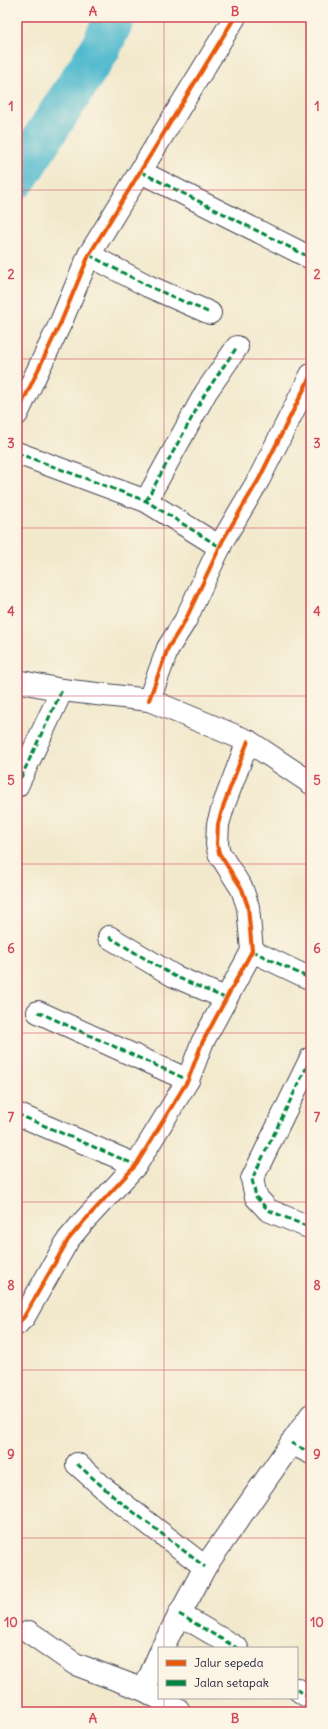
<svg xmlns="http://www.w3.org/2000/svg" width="328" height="1729" font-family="Delius,sans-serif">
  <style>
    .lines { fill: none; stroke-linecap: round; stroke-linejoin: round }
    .river { stroke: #50b9ce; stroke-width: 41 }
    .minor-casing { stroke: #414051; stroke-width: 24 }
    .minor { stroke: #fff; stroke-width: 22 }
    .quiet { stroke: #00873e; stroke-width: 3; stroke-dasharray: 6 3; stroke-linecap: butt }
    .cycleway-casing { stroke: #fcf5e5; stroke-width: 6 }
    .cycleway { stroke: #e8590c; stroke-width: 4 }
    .grid { fill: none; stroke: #d1495b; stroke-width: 1; stroke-opacity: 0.55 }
    .neatline { fill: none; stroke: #d1495b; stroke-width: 1.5 }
    .grid-label { font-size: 13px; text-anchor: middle; font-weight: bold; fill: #d1495b }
  </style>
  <rect width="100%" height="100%" fill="#fcf5e5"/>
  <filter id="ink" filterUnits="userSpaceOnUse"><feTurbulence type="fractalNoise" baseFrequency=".025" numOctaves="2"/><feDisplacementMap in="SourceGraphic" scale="8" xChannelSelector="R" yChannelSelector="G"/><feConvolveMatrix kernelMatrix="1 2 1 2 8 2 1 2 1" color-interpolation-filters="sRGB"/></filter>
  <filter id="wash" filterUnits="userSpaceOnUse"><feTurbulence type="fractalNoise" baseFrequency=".012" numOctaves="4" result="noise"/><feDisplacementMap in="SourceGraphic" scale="16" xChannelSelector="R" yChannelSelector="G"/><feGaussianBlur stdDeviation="0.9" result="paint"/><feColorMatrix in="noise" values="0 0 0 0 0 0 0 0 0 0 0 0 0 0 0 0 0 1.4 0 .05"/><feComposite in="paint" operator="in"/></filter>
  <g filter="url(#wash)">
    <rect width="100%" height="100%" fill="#f2e9cd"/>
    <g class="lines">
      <polyline class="river" points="17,178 100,49 115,17"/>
    </g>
  </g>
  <g filter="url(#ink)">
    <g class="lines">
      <g class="minor-casing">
        <g id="minor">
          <polyline points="141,172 311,258"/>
          <polyline points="89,255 148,286 210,313"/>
          <polyline points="17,414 61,322 89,255 235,17"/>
          <polyline points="17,453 146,501 220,547"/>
          <polyline points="146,501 206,392 237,347"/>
          <polyline points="17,681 62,690 149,700 248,741 311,783"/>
          <polyline points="149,700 168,648 185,621 223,540 259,479 311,375"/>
          <polyline points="17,786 62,690"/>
          <polyline points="109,937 174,976 225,998"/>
          <polyline points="252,951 311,979"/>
          <polyline points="38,1012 188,1080"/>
          <polyline points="311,1058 252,1179 256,1197 268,1210 311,1228"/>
          <polyline points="17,1114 136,1165"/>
          <polyline points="17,1324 24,1317 68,1240 84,1221 136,1165 188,1080 202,1043 252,951 248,907 242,889 219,853 217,844 218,824 224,804 248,741"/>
          <polyline points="291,1443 311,1453"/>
          <polyline points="77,1464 114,1497 205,1567"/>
          <polyline points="179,1614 237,1648"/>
          <polyline points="29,1632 75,1664 144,1690 178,1709 179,1712"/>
          <polyline points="162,1648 205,1567 311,1415"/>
          <polyline points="297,1689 305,1695"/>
          <polyline points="144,1690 159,1655"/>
        </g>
      </g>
      <use href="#minor" class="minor"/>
      <g class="quiet">
        <polyline points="141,172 311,258"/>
        <polyline points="89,255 148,286 210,313"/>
        <polyline points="17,453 146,501 220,547"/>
        <polyline points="146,501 206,392 237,347"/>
        <polyline points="17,786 62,690"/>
        <polyline points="109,937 174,976 225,998"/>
        <polyline points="252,951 311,979"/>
        <polyline points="38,1012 188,1080"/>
        <polyline points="311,1058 252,1179 256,1197 268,1210 311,1228"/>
        <polyline points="17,1114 136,1165"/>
        <polyline points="291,1443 311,1453"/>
        <polyline points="77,1464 114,1497 205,1567"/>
        <polyline points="179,1614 237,1648"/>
        <polyline points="297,1689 305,1695"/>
      </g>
      <g class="cycleway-casing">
        <g id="cycleway">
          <polyline points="17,414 61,322 89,255 235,17"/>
          <polyline points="149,700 168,648 185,621 223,540 259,479 311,375"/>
          <polyline points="17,1324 24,1317 68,1240 84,1221 136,1165 188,1080 202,1043 252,951 248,907 242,889 219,853 217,844 218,824 224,804 248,741"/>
        </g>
      </g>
      <use href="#cycleway" class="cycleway"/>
    </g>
  </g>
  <path class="grid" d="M164,17V1648M17,190H311M17,359H311M17,528H311M17,696H311M17,864H311M17,1033H311M17,1202H311M17,1370H311M17,1538H311M164,1698V1712"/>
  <rect width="328" height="1729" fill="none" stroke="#fcf5e5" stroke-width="44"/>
  <rect x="158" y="1647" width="140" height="52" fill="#fcf5e5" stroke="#a5a1a1"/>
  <rect x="166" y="1660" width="20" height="6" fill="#e8590c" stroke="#a5a1a1"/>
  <text x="194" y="1667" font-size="12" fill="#22223b">Jalur sepeda</text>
  <rect x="166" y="1680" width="20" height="6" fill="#00873e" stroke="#a5a1a1"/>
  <text x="194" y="1687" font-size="12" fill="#22223b">Jalan setapak</text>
  <rect x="22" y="22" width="284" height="1685" class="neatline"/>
  <g class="grid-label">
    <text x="93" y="16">A</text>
    <text x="235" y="16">B</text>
    <text x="11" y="111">1</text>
    <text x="317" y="111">1</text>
    <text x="11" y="279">2</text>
    <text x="317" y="279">2</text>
    <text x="11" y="448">3</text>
    <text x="317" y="448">3</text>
    <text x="11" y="616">4</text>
    <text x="317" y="616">4</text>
    <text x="11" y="785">5</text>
    <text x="317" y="785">5</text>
    <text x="11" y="953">6</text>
    <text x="317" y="953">6</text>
    <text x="11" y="1122">7</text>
    <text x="317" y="1122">7</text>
    <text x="11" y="1290">8</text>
    <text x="317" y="1290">8</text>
    <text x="11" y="1459">9</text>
    <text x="317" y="1459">9</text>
    <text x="11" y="1627">10</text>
    <text x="317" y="1627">10</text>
    <text x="93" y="1723">A</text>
    <text x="235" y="1723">B</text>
  </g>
</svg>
